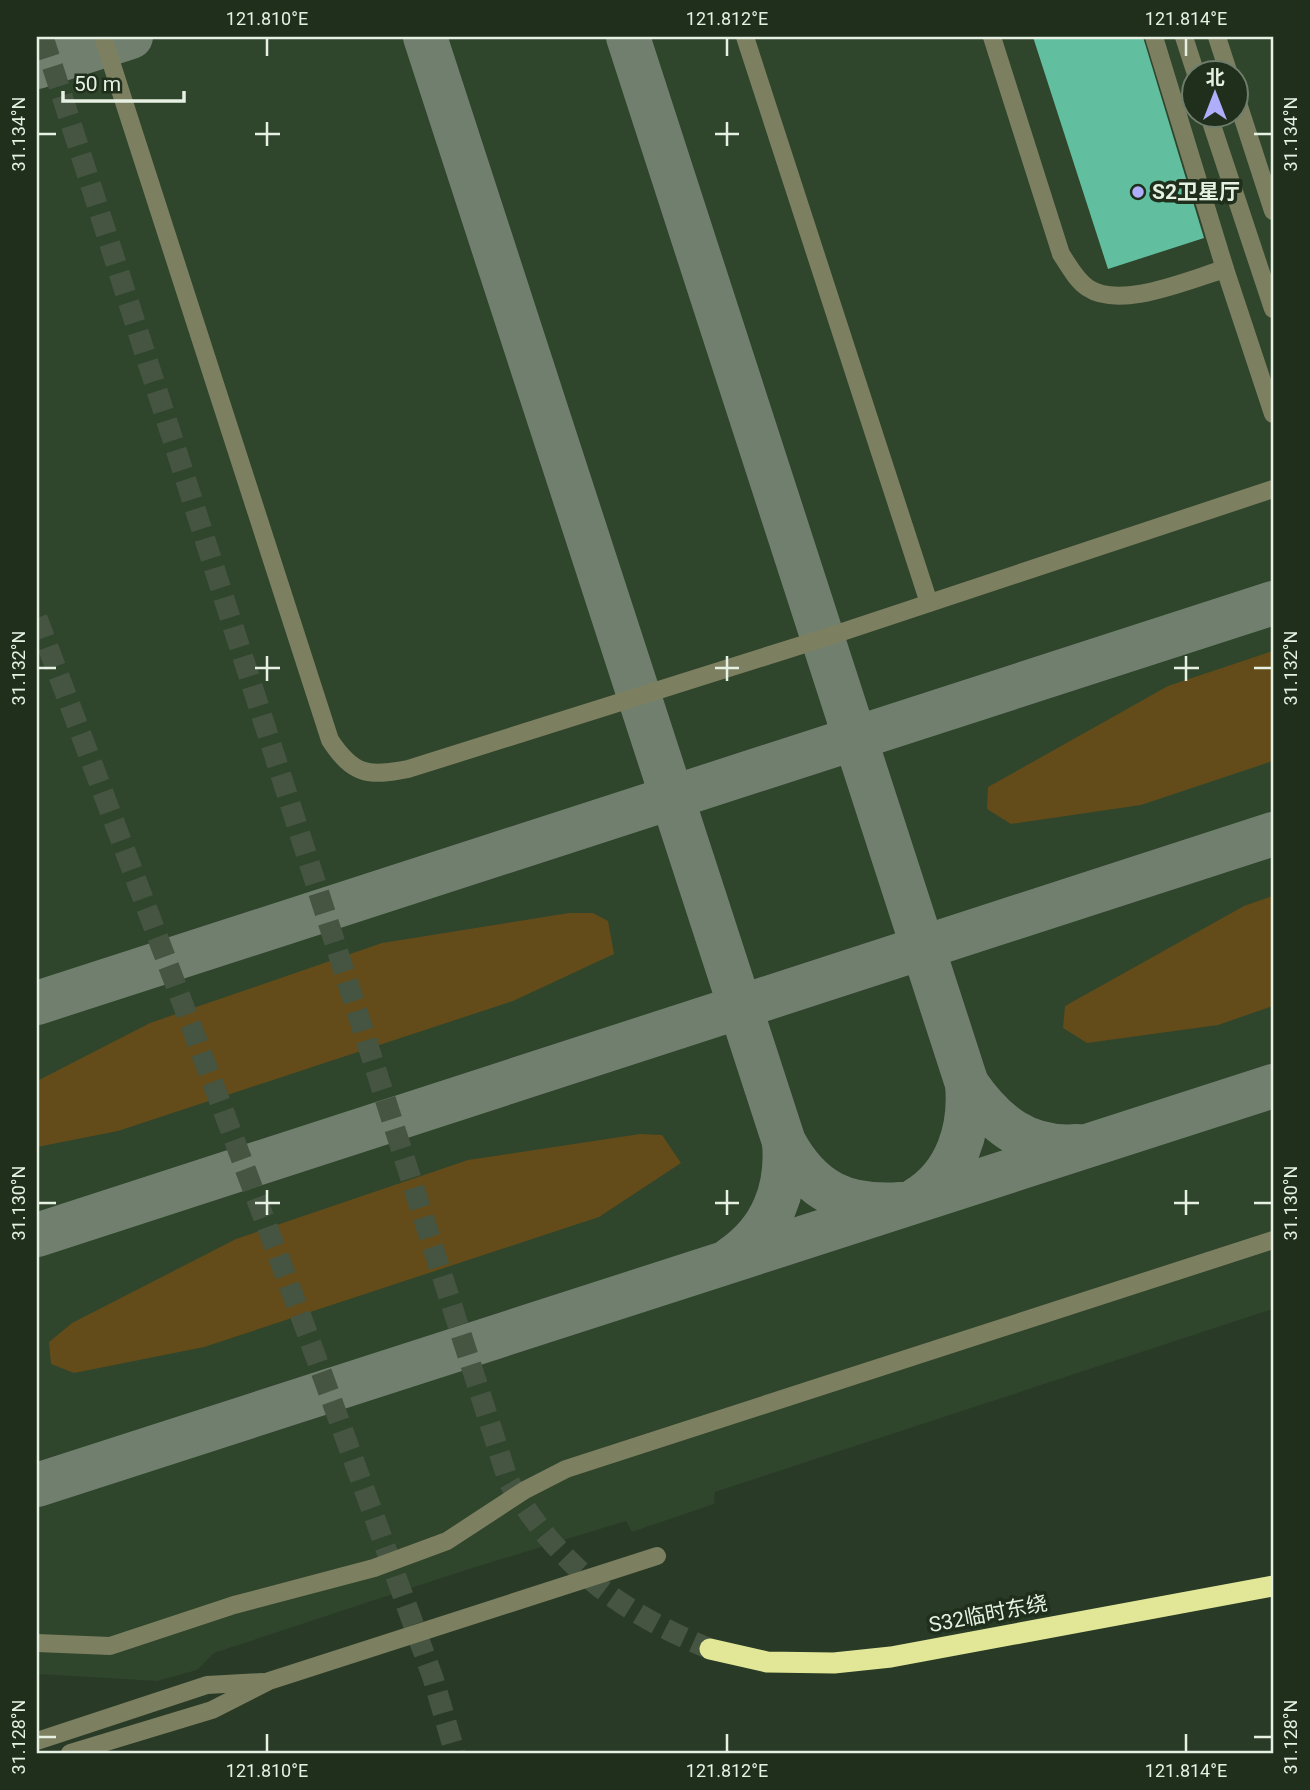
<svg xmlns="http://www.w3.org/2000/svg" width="1310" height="1790" font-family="Roboto,'Noto Sans SC',sans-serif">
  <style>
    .built { fill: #2f452c; fill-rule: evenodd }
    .green { fill: #634c1a }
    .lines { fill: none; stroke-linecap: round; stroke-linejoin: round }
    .taxiway { stroke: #71806e; stroke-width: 44 }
    .building { fill: #61bfa0 }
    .highway-tunnel { stroke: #455542; stroke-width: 21; stroke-dasharray: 21 10; stroke-linecap: butt }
    .minor { stroke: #7c7f60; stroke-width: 18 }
    .highway { stroke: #e1e797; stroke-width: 21 }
    .ticks { fill: none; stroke: #e6f1e4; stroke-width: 2.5 }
    .poi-dot { fill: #afaefa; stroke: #1f2f1c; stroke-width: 2.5 }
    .labels { text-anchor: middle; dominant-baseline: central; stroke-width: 7; stroke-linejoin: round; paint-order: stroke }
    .poi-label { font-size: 21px; font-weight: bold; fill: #e6f1e4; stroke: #1f2f1c; text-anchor: start }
    .street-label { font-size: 21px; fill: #e6f1e4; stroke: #1f2f1c }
    .neatline { fill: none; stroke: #e6f1e4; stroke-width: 2.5 }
    .ticks-label { font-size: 18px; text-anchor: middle; fill: #e6f1e4 }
  </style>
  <rect width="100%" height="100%" fill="#293a26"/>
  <path class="built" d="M37,37H1273V1309L715,1492L714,1504L632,1532L626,1521L466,1570L214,1653L197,1670L157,1681L37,1674ZM1194,74H1236V116H1194Z"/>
  <g class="green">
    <polygon points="1273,651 1273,761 1141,805 1011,824 987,809 988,787 1168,686"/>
    <polygon points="1273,896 1273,1006 1218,1025 1087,1043 1063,1028 1065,1006 1244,906"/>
    <polygon points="569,913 593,913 608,921 614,954 513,1001 118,1131 37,1147 37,1081 150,1023 382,943"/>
    <polygon points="640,1134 662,1135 681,1163 599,1217 204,1347 74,1373 51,1364 49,1342 72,1323 236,1239 468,1160"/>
  </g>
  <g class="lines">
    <g class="taxiway">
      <path d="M425,37L784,1142C811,1192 846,1208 901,1204"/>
      <path d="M628,37L967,1084C971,1128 957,1175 917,1199"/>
      <polyline points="37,67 131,37"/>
      <polyline points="37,1003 1273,603"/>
      <path d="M967,1084C994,1123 1026,1150 1077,1146"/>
      <polyline points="37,1235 1273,834"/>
      <path d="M732,1258C772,1231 788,1189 784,1142"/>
      <polyline points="37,1485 1273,1086"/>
    </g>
  </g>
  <polygon class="building" points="1033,37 1143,37 1204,238 1108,269"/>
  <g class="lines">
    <g class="highway-tunnel">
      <path d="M43,37L508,1480C558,1566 620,1612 710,1649"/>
      <polyline points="37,618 302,1319 433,1678 455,1753"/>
    </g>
    <g class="minor">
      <path d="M103,37L330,740C353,775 368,777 408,769L824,638L1273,489"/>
      <polyline points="745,37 929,603"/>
      <path d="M992,37L1061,254C1069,266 1076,280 1088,288C1121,310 1190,279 1225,269"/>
      <polyline points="1154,37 1225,269 1273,414"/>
      <polyline points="1184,37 1196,74"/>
      <polyline points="1217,37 1229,74"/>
      <polyline points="1236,97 1273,211"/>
      <polyline points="1209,116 1273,309"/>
      <polyline points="37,1643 110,1646 234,1605 374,1568 447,1541 525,1490 566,1469 1273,1240"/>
      <polyline points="37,1741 207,1685 262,1682"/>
      <polyline points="70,1753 212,1710 269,1681 657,1556"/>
    </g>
    <polyline class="highway" points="710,1649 767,1662 834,1663 891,1657 1273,1586"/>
  </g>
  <path class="ticks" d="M267,38V56M727,38V56M1186,38V56M267,122V146M727,122V146M38,134H56M255,134H280M715,134H739M1254,134H1272M267,656V681M727,656V681M1186,656V681M38,668H56M255,668H280M715,668H739M1174,668H1199M1254,668H1272M267,1190V1215M727,1190V1215M1186,1190V1215M38,1203H56M255,1203H280M715,1203H739M1174,1203H1199M1254,1203H1272M267,1734V1752M727,1734V1752M1186,1734V1752M38,1737H56M1254,1737H1272"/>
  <circle class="poi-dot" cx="1138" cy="192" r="7"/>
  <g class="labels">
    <g class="poi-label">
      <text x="1152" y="192">S2卫星厅</text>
    </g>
    <g class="street-label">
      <text transform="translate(988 1614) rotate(-11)">S32临时东绕</text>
    </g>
  </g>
  <rect width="1310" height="1790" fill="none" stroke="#1f2f1c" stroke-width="77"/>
  <g transform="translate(1215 94)"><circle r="33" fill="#1f2f1c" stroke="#6f7d6c" stroke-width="2"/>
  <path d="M0-5L12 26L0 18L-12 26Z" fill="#afaefa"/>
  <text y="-10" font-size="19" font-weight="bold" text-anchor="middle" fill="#e6f1e4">北</text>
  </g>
  <path d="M63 91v10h121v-10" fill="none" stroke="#e6f1e4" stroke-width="3.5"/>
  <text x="74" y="91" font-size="21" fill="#e6f1e4" stroke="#1f2f1c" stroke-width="5" paint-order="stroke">50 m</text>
  <rect x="38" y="38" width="1234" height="1714" class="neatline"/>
  <g class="ticks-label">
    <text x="267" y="25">121.810°E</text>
    <text x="727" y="25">121.812°E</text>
    <text x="1186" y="25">121.814°E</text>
    <text transform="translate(19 134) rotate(-90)" y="6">31.134°N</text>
    <text transform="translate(1291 134) rotate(-90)" y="6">31.134°N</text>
    <text transform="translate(19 668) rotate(-90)" y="6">31.132°N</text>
    <text transform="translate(1291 668) rotate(-90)" y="6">31.132°N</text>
    <text transform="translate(19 1203) rotate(-90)" y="6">31.130°N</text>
    <text transform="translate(1291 1203) rotate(-90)" y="6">31.130°N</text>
    <text transform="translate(19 1737) rotate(-90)" y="6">31.128°N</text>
    <text transform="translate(1291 1737) rotate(-90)" y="6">31.128°N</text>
    <text x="267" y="1777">121.810°E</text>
    <text x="727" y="1777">121.812°E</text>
    <text x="1186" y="1777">121.814°E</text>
  </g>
</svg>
